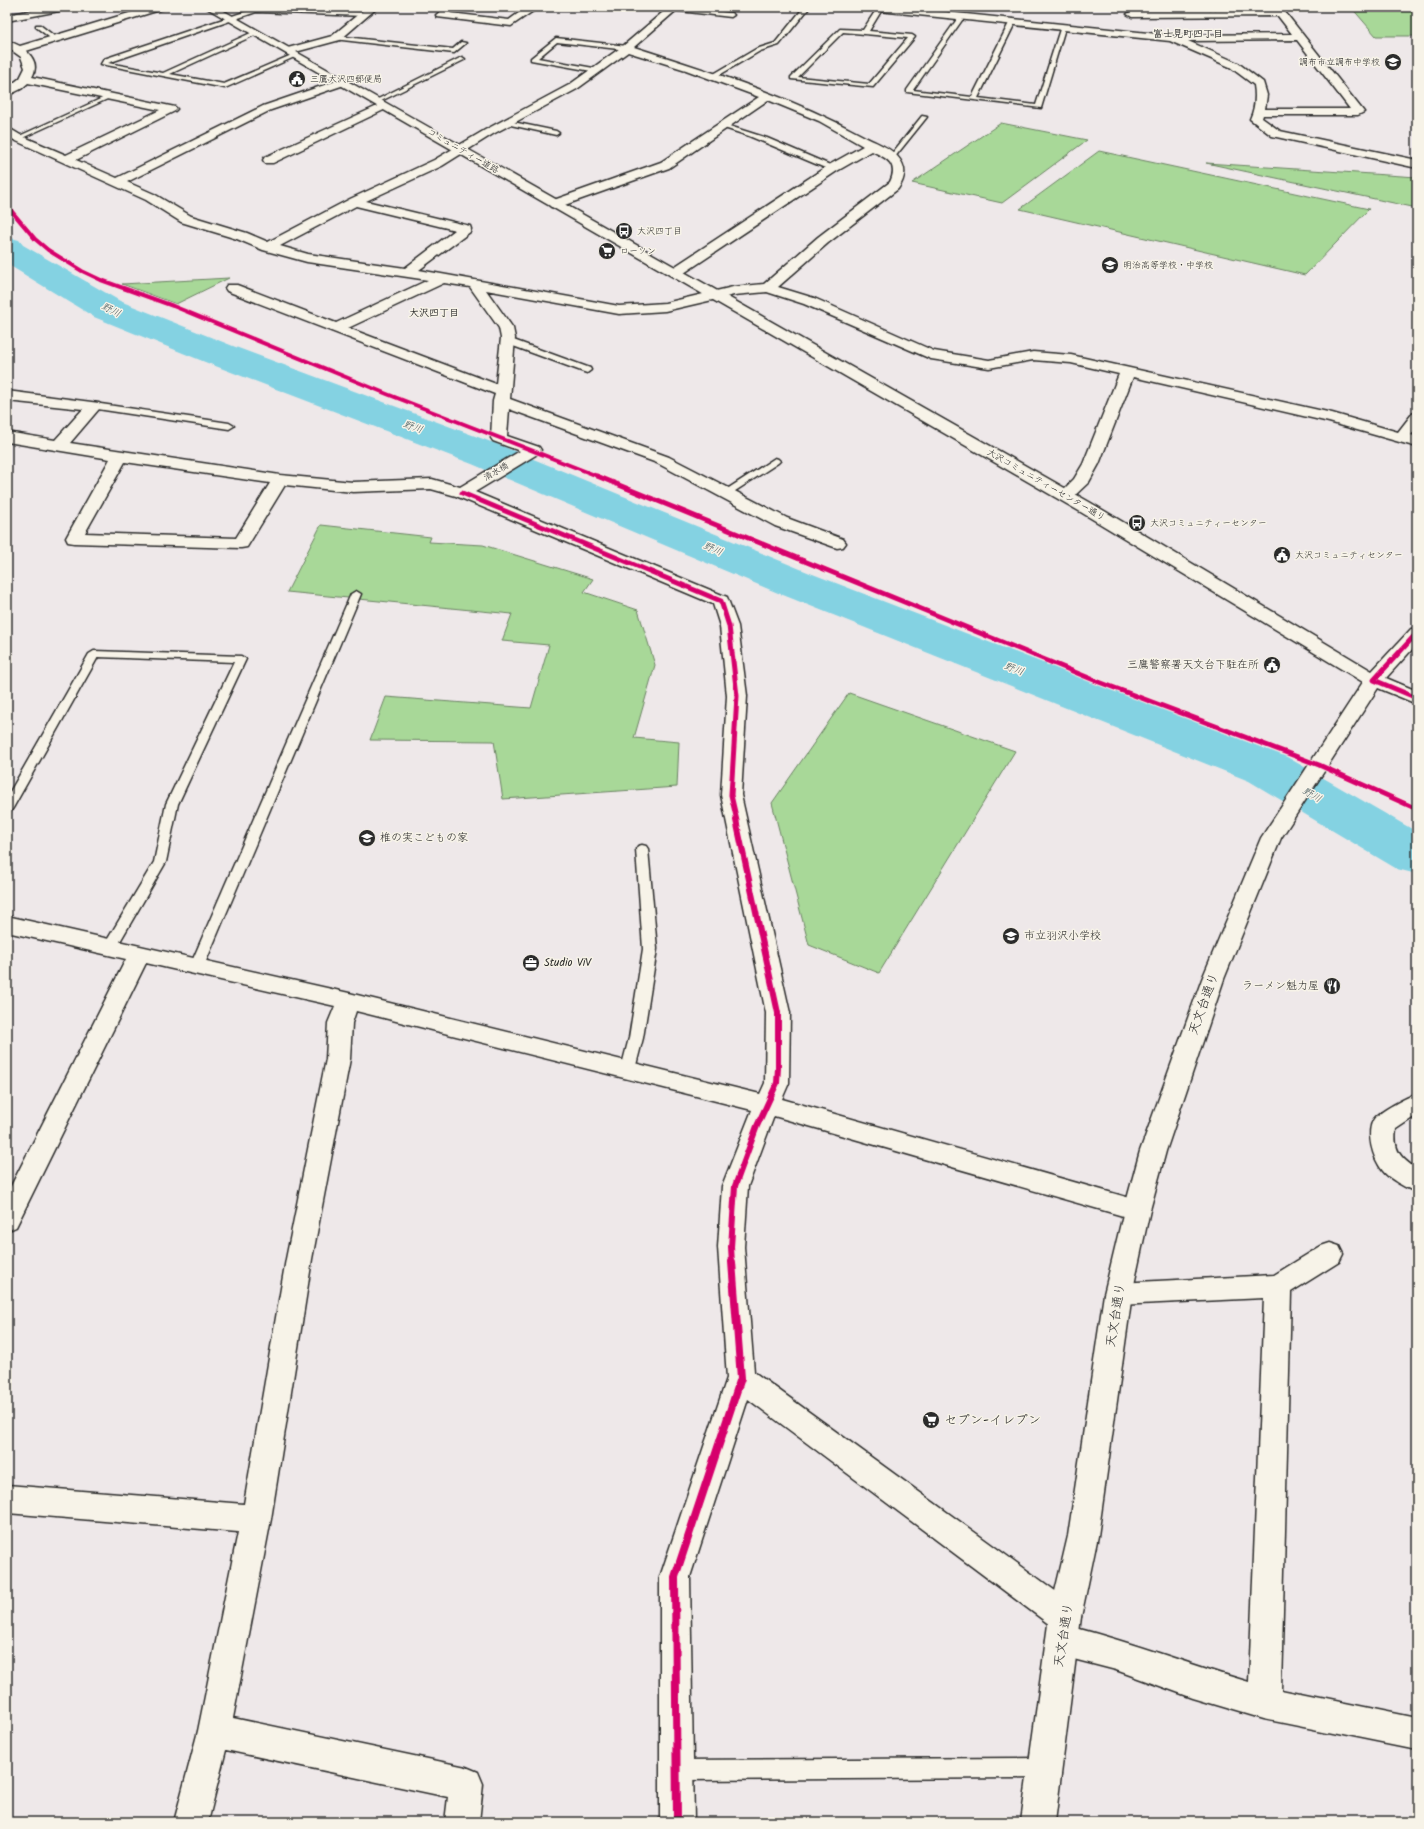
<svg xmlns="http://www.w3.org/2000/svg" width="1424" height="1829" font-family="Kalam,'Klee One',sans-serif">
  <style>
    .green { fill: #a8d898; stroke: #6a8262 }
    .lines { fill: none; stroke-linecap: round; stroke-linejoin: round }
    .river { fill: #84d2e2; fill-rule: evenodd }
    .lane-casing { stroke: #2b2b2b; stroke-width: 3 }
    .street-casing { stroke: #2b2b2b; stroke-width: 3 }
    .secondary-casing { stroke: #2b2b2b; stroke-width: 3 }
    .lane { fill: #f7f3e8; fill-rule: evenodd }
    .street { fill: #f7f3e8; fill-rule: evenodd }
    .secondary { fill: #f7f3e8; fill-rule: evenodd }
    .cycleway-far4-casing { stroke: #f7f3e8; stroke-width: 4.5 }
    .cycleway-far3-casing { stroke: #f7f3e8; stroke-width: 5.5 }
    .cycleway-far2-casing { stroke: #f7f3e8; stroke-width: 7 }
    .cycleway-far1-casing { stroke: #f7f3e8; stroke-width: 9 }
    .cycleway-casing { stroke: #f7f3e8; stroke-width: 10 }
    .cycleway-far4 { stroke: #d6006c; stroke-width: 3 }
    .cycleway-far3 { stroke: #d6006c; stroke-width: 4 }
    .cycleway-far2 { stroke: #d6006c; stroke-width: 5 }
    .cycleway-far1 { stroke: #d6006c; stroke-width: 6 }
    .cycleway { stroke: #d6006c; stroke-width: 8 }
    .labels { text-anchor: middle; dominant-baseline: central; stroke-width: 3; stroke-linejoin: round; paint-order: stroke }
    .far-poi-label { font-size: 9px; fill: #2b2b2b; stroke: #f7f3e8; text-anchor: start }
    .far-street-label { font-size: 9px; fill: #2b2b2b; stroke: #f7f3e8 }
    .far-neighbourhood-label { font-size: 10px; font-weight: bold; fill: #2b2b2b; stroke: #f7f3e8 }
    .far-water-label { font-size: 10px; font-style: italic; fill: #415559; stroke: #f7f3e8 }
    .poi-label { font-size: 11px; fill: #2b2b2b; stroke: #f7f3e8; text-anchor: start }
    .near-street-label { font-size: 13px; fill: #2b2b2b; stroke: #f7f3e8 }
    .near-poi-label { font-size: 13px; fill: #2b2b2b; stroke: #f7f3e8; text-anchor: start }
  </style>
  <rect width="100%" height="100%" fill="#eee8e9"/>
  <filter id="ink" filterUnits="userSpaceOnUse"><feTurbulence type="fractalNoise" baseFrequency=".025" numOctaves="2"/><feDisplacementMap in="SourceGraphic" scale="8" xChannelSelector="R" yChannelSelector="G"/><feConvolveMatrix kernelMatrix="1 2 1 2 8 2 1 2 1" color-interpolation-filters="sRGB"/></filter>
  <g filter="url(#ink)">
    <g class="green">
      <polygon points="1351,7 1417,7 1417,36 1376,36"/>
      <polygon points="1001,123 1087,140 1002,203 912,183"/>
      <polygon points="1099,151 1369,209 1305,275 1020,209"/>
      <polygon points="1206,163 1417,177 1417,208"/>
      <polygon points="229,278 176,304 122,284"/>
      <polygon points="321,525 431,537 429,542 483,545 593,579 584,592 638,610 655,665 634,738 679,742 677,787 503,799 494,741 370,740 386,697 531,708 549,645 502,641 512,614 287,592"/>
      <polygon points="849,693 1015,751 879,973 809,945 772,803"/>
    </g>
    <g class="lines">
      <polygon class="river" points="7,237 19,240 23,245 120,301 233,346 502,446 810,573 1287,757 1417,832 1417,874 1397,869 1249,781 778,593 472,464 205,362 94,317 7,264"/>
      <g class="lane-casing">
        <g id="lane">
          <polygon points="673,7 731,13 734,15 731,17 671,10 670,9"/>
          <polygon points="804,7 810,7 779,45 760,51 716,77 712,77 712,75 756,49 775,43"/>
          <path d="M878,7L883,8L869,31L912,35L915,37L873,87L791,79V77L840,29L863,30ZM843,32L908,38L869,84L798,77Z"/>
          <polygon points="256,8 364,12 367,14 364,16 256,12 108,63 163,73 253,32 257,32 257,34 170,74 224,84 294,54 299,55 225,88 101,64 104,59"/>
          <polygon points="962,14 965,16 913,90 972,97 1010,21 1013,19 1016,21 978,98 1036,105 1061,26 1066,25 1041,108 907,92 907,90 960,15"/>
          <polygon points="36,25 40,25 58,39 53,40 36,27"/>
          <polygon points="336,36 453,49 461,42 466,43 454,53 334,39 334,37"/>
          <polygon points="556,38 627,46 630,48 627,50 557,42 538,58 599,69 600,70 597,72 531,60 531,58"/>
          <polygon points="462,57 465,59 464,60 379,102 374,101"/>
          <polygon points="109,95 114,96 20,139 15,138"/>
          <polygon points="922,116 927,117 894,158 890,158 890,156"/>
          <polygon points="508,121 556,131 559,133 556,135 506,124 506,122"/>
          <polygon points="723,124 767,138 837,168 830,170 749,136 721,127 721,125"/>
          <polygon points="508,338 590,368 591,370 587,373 584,372 505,343 504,341"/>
          <polygon points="94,403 229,423 234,426 229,429 91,408 90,406 91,404"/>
          <polygon points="775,458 778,459 780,461 778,463 729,495 726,496 721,493"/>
          <polygon points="356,591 361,594 204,966 202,969 197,971 192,969 190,966 351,594"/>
          <polygon points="94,651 241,656 246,659 178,804 166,862 115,950 110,952 105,950 103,947 154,862 166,804 234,662 98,657 13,808 11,811 7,812 7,797 89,654"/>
          <polygon points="642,845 646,846 648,849 657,949 643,1038 635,1069 633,1073 628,1074 623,1073 621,1069 629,1038 643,949 636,849 638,846"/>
          <polygon points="1045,1758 1052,1761 1055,1768 1052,1775 1045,1778 677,1780 670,1777 667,1770 670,1763 677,1760"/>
        </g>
      </g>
      <g class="street-casing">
        <g id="street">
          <polygon points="49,7 69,7 64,10 7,21 7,15"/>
          <path d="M149,7H164L163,9L26,51C34,58 38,67 32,77L175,107L177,109L175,111L76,160L117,178L263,106L339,80H347L348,82L347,84L271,110L127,182L154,194L191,216L247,233L268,242L350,199L434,160L485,130L569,85L623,46L669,7H680L634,47C713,72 791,97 863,136C874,142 890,147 897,156C907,167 906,177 898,189L828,243L778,287L814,298L934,351L989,360L1033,352L1071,355L1332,413L1398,432L1412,414L1417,412V428L1411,435L1417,437V447L1329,422L1133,377L1099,464L1089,482L1071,499L1065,501L1059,499L1057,496L1074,479L1083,464L1119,374L1071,363L1033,360L989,368L931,359L804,304L767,292L734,295L665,311L619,314L486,290L513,328L515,338L510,399L669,457L787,518L843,539L846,543L843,547L837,548L775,526L657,463L509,409L507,436L539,447L541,450L539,453L475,492L727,597L738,626L747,696L741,795L790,1013L789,1083L782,1099L1137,1200L1146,1203L1150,1210L1146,1217L1137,1220L774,1116L748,1186L744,1247L754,1372L1076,1606L1081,1617L1076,1628C1134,1643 1191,1665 1249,1682L1264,1298L1118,1305L1108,1302L1104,1294L1108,1286L1118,1283L1274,1275L1321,1246L1330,1243L1339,1246L1343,1254L1339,1262L1291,1292L1281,1690L1417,1718V1750L1264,1719L1193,1698L1116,1670L1062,1656L1051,1651L1046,1640L1051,1629L1054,1628L748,1399L690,1577L694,1822H660V1577L727,1378L718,1247L722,1186L752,1110L356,1011L352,1023L350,1059L312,1259L271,1519L233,1718L466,1767L478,1772L483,1784L479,1822H445L448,1797L226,1750L208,1822H174L198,1731L238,1532L7,1513V1485L244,1504L286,1259L326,1059L328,1023L335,1006L146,963L16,1227L7,1231V1194L126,959L7,932V916L349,993L760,1094L765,1083L766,1013L721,795L727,696L720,626L713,604L456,496L431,489L353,492L285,485L247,547L241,548L74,543L68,542L66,538L110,459L7,442V432L55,440L83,409L7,401V391L99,403L102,406L99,409L70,443L280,475L353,482L432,479L460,487L520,451L493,441L491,438L493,401L495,394L227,291L225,288L227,285H237L336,323L428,280L307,262L263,250L237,239L181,222L146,200L14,140L7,135V127L22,136L66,155L160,110L28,83L21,89L7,96V88L20,78L25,68L21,57L7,47V40L20,46ZM628,52L686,70L759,97L661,162L551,201L549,204L551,207H559L669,168L768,100L819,121L863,146L829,165L671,269L669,272L671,275H681L837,171L872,151C886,158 899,163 890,182L818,237L764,284L733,287L665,303L619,306L419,270L470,232L471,229L470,226L366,201L442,166L493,134L577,89ZM356,206L455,230L405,268L308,254L280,246ZM444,283L470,287L499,328L501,338L496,384L348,328ZM125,462L270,483L236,538L85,533Z"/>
          <polygon points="367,7 378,7 340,40 288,54 283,51 284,49 332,36"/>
          <polygon points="446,7 457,7 450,13 509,20 527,7 539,7 511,26 437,17 436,15"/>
          <path d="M864,7H898L1177,36L1181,35L1292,34L1278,16L1132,17L1127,14L1132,11L1273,10L1271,7H1281L1364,112L1358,115H1263L1262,118L1280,131L1417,160V168L1272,136L1250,119C1255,108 1256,97 1254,85L1230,67L1170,41L869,10ZM1297,40L1350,109H1265L1267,95L1263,82L1238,63L1188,41Z"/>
          <polygon points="384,103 390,106 388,108 273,163 265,163 263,160 265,157"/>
          <path d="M1417,1094V1115L1396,1129C1393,1150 1400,1158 1417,1169V1192C1408,1189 1389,1179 1383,1171C1373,1159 1365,1132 1374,1119C1379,1112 1408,1096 1417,1094Z"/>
        </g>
      </g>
      <g class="secondary-casing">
        <polygon id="secondary" points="205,7 217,7 1091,503 1372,671 1411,629 1417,628 1417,644 1386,678 1417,691 1417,704 1378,688 1281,838 1224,979 1166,1151 1150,1210 1132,1294 1098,1536 1081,1617 1055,1822 1021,1822 1049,1617 1068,1536 1104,1294 1124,1210 1140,1151 1202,979 1261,838 1363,682 1079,511"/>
      </g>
      <use href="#lane" class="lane"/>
      <use href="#street" class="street"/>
      <use href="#secondary" class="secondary"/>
      <g class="cycleway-far4-casing">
        <polyline id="cycleway-far4" points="7,206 10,209"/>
      </g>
      <g class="cycleway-far3-casing">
        <polyline id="cycleway-far3" points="9,208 35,239 48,250 82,271 101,280 173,306 387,394 600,477"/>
      </g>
      <g class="cycleway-far2-casing">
        <g id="cycleway-far2">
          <polyline points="597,476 1099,682 1319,765 1417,809"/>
          <polyline points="462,493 721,601 729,626 737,696 731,795 737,821"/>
          <polyline points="1417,633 1374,680 1417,698"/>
        </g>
      </g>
      <g class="cycleway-far1-casing">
        <polyline id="cycleway-far1" points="732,1263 731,1247 735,1186 757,1126 777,1083 778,1068 778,1013 736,820"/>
      </g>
      <g class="cycleway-casing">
        <polyline id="cycleway" points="677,1822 675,1577 741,1378 732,1262"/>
      </g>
      <use href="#cycleway-far4" class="cycleway-far4"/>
      <use href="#cycleway-far3" class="cycleway-far3"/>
      <use href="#cycleway-far2" class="cycleway-far2"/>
      <use href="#cycleway-far1" class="cycleway-far1"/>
      <use href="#cycleway" class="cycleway"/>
    </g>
  </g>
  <defs>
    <g id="school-disc" transform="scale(0.9)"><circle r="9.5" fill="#2b2b2b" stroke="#f7f3e8"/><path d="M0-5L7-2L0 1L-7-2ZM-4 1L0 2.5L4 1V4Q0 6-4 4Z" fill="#fff"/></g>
    <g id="civic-disc" transform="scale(0.9)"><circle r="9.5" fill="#2b2b2b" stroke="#f7f3e8"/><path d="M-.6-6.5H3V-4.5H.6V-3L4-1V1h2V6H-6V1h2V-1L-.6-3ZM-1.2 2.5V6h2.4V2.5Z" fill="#fff"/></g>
    <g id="bus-disc" transform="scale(0.9)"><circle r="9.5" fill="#2b2b2b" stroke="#f7f3e8"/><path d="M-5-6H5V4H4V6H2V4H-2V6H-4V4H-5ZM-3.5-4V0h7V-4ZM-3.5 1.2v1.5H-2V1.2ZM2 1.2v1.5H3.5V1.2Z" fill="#fff"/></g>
    <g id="supermarket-disc" transform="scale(0.9)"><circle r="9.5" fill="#2b2b2b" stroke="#f7f3e8"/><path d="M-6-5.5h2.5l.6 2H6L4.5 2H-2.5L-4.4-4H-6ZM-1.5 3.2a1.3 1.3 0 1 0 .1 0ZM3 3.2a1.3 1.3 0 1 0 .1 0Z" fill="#fff"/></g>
    <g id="office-disc" transform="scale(0.9)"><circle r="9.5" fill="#2b2b2b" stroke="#f7f3e8"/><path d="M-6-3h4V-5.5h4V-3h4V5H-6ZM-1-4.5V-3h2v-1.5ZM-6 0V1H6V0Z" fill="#fff"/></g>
    <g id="restaurant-disc" transform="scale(0.9)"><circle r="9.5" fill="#2b2b2b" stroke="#f7f3e8"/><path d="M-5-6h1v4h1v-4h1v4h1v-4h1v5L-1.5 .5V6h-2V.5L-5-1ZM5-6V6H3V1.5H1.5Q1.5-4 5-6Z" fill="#fff"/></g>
  </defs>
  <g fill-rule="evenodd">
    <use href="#school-disc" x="1393" y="62"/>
    <use href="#civic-disc" x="297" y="79"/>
    <use href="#bus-disc" x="624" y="231"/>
    <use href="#supermarket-disc" x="607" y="251"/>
    <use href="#school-disc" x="1110" y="265"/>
    <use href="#bus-disc" x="1137" y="523"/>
    <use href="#civic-disc" x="1282" y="555"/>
    <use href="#civic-disc" x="1272" y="665"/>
    <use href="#school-disc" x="367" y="838"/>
    <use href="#school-disc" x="1011" y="936"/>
    <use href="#office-disc" x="531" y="963"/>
    <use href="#restaurant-disc" x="1332" y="986"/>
    <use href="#supermarket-disc" x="931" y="1420"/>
  </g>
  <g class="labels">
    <g class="far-poi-label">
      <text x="1380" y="62" text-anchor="end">調布市立調布中学校</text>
      <text x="310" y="79">三鷹大沢四郵便局</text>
      <text x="637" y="231">大沢四丁目</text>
      <text x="620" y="251">ローソン</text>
      <text x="1123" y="265">明治高等学校・中学校</text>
      <text x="1150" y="523">大沢コミュニティーセンター</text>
      <text x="1295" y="555">大沢コミュニティセンター</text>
    </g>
    <g class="far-street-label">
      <text transform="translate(463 151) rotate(30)">コミュニティー道路</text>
      <text transform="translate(496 472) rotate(-31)">清水橋</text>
      <text transform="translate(1046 485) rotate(30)">大沢コミュニティーセンター通り</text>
    </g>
    <g class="far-neighbourhood-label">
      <text x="1188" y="34">富士見町四丁目</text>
      <text x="434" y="313">大沢四丁目</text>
    </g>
    <g class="far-water-label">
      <text transform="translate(111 310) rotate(26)">野川</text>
      <text transform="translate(413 427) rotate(20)">野川</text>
      <text transform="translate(713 549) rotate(23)">野川</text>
      <text transform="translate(1014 669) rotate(21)">野川</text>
      <text transform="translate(1312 795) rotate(30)">野川</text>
    </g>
    <g class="poi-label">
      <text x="1259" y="665" text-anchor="end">三鷹警察署天文台下駐在所</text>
      <text x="380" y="838">椎の実こどもの家</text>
      <text x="1024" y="936">市立羽沢小学校</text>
      <text x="544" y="963">Studio ViV</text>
      <text x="1319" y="986" text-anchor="end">ラーメン魁力屋</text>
    </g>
    <g class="near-street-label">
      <text transform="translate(1204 1004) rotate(-70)">天文台通り</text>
      <text transform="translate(1116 1315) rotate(-81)">天文台通り</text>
      <text transform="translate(1064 1635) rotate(-81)">天文台通り</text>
    </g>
    <g class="near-poi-label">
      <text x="944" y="1420">セブン-イレブン</text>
    </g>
  </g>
  <rect width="1424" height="1829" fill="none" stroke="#f7f3e8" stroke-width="24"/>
  <rect x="12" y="12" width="1400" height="1805" fill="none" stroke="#2b2b2b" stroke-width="1.5" filter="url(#ink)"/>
</svg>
